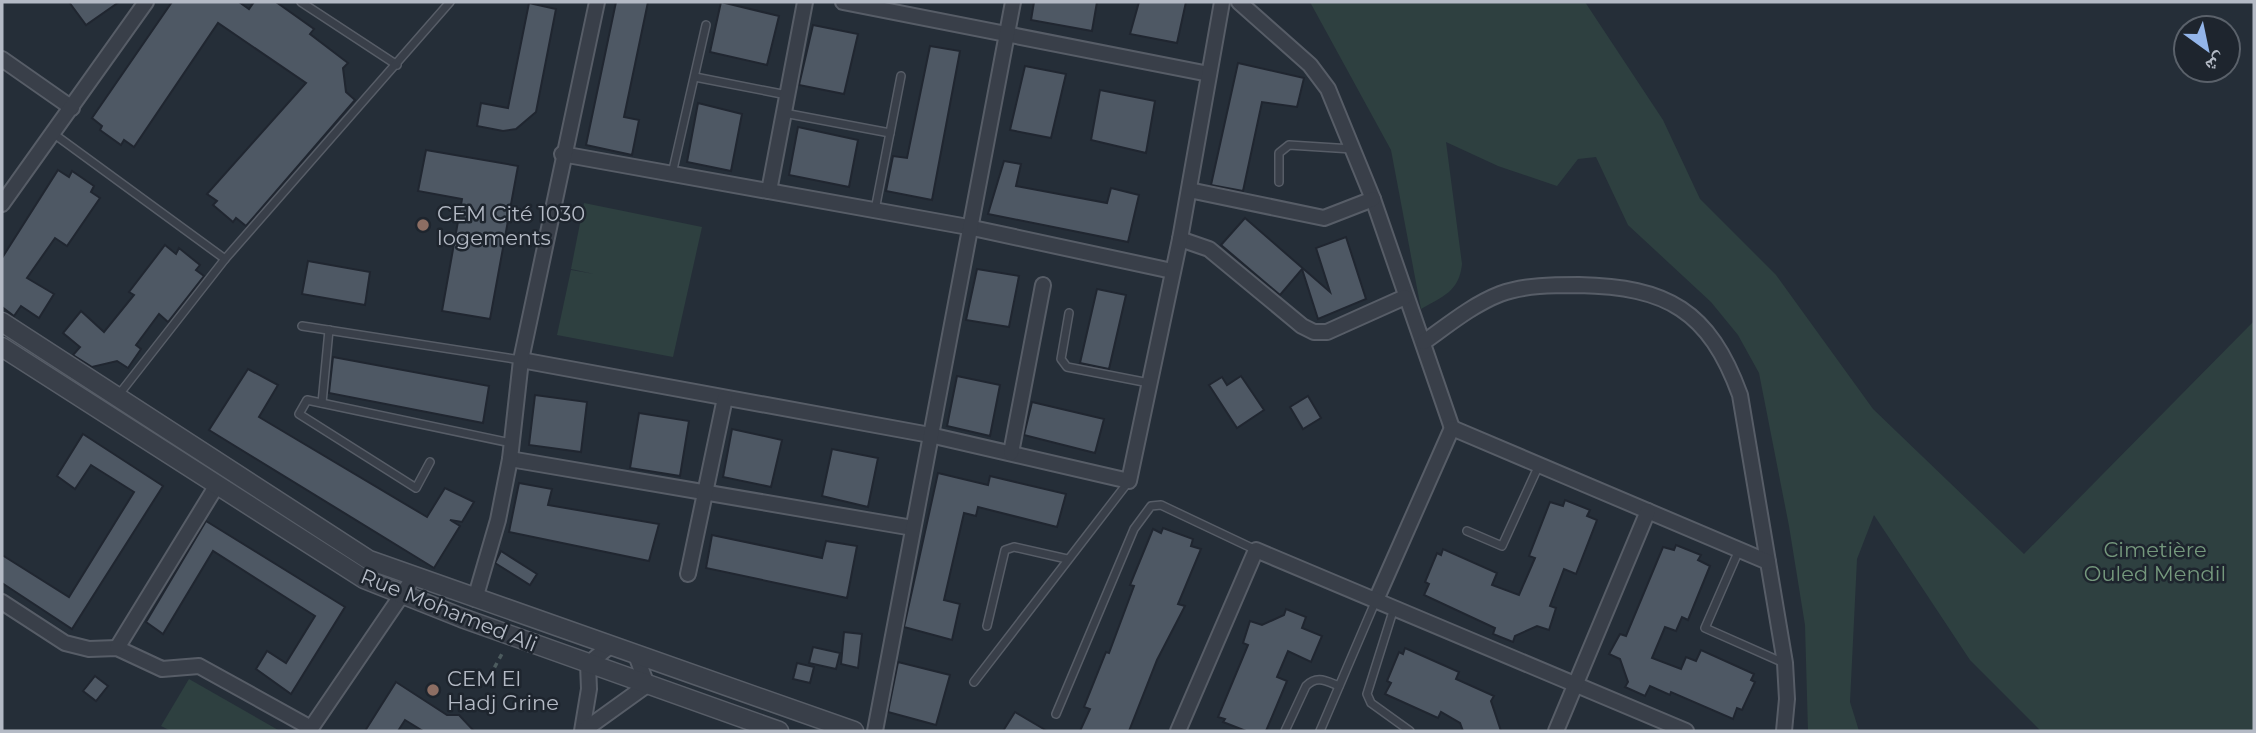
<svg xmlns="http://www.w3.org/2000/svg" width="2256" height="733" font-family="Montserrat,'Noto Naskh Arabic',sans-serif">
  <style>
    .green { fill: #2e4040 }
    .building { fill: #4e5864; stroke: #202630; stroke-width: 2 }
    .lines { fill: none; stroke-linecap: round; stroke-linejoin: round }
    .service-casing { stroke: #575d67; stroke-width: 10 }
    .minor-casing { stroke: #575d67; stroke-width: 18 }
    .tertiary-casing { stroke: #575d67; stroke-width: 21 }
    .path { stroke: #4c5b5e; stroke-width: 3.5; stroke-dasharray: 5 5; stroke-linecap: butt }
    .service { stroke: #393f49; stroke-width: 7 }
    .minor { stroke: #393f49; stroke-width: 14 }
    .tertiary { stroke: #393f49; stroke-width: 18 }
    .education-dot { fill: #8d6e63; stroke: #1e252e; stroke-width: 2.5 }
    .labels { text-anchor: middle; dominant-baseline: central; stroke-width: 5; stroke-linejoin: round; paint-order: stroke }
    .poi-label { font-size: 21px; fill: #b4bac5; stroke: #1e252e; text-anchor: start }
    .park-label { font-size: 21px; fill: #75987d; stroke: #1e252e }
    .street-label { font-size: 21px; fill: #b4bac5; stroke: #1e252e }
  </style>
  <rect width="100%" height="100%" fill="#252e38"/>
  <g class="green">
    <path d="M1310,2H1585L1663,120L1700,199L1776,275L1873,409L2024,554L2254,321V731H2041L1970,660L1874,515L1857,559L1850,702L1859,731H1808L1805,625L1789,526L1759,373L1738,335L1711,302L1628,225L1596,157L1578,159L1557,186L1498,166L1446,142L1462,264C1459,292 1443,296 1421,309L1391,150Z"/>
    <polygon points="584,203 702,227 673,357 557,335 571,270 594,274 571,269"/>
    <polygon points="189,679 280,731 171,731 161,726"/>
  </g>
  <g class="building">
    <polygon points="69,2 119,2 86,25"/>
    <polygon points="172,2 239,2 249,9 254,2 276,2 314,29 310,34 348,63 343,68 346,92 355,100 246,226 236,218 233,222 213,205 217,201 207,194 306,83 218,23 134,147 124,140 121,145 100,130 102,126 92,118"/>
    <polygon points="616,2 648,2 624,117 639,120 632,155 586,145"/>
    <polygon points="721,2 779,16 767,65 710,52"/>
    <polygon points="1034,2 1097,2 1092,31 1031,20"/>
    <polygon points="1139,2 1186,2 1177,43 1130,34"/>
    <polygon points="529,3 556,9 536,112 516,129 503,131 477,126 481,103 508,108"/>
    <polygon points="813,25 858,34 844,94 799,85"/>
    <polygon points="930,46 960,51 932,200 886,191 893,156 907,158"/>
    <polygon points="1238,63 1304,78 1297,107 1262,102 1243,191 1211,185"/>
    <polygon points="1025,66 1066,74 1051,138 1010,130"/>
    <polygon points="1100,90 1155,101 1146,153 1091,140"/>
    <polygon points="698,103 742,114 731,171 687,162"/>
    <polygon points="798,127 858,140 849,187 789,175"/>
    <polygon points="426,150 518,166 490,319 442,311 462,199 418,191"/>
    <polygon points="1004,161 1021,164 1016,186 1107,203 1111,188 1139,195 1128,242 988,214"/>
    <polygon points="58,170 69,177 72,171 94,186 91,192 100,198 67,246 55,238 27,278 54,294 39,318 21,306 14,316 2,307 2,258"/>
    <polygon points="1245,218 1330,292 1316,248 1346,237 1366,299 1318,319 1302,269 1280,295 1221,245"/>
    <polygon points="165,245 176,254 179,248 200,265 196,270 204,276 168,322 159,314 136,345 141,349 128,368 117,361 92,367 73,355 80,347 63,333 81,311 104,332 134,295 129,292"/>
    <polygon points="308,261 370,272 365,305 302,294"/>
    <polygon points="977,269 1019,276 1009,327 966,320"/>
    <polygon points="1097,289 1126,295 1109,369 1080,363"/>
    <polygon points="333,357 489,386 483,423 329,393"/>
    <polygon points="248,369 278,385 259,417 427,517 445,488 474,502 462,522 450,520 460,526 434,568 209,430"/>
    <polygon points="957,376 1000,385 990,436 947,426"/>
    <polygon points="1241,376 1264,410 1237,428 1209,385 1222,377 1227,385"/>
    <polygon points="535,395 587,402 581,452 529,445"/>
    <polygon points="1308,396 1321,418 1303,429 1290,407"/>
    <polygon points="1032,402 1104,419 1095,453 1024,435"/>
    <polygon points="639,413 689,421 680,476 630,468"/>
    <polygon points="732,429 782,440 771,487 723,477"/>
    <polygon points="83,434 163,486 72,629 2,583 2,555 69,597 134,492 91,465 75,489 57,476"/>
    <polygon points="832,449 878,458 868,507 822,496"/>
    <polygon points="938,473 988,485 990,476 1066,494 1057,527 978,507 976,516 964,513 944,600 960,604 952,640 904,627"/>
    <polygon points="519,483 552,489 548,505 659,524 649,561 509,532"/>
    <polygon points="1565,500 1590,510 1587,516 1597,520 1576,574 1564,569 1550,606 1556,608 1549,630 1537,626 1515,636 1513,642 1493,634 1495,628 1424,595 1429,584 1425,582 1437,553 1441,555 1443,549 1497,573 1492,585 1519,595 1535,558 1529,556 1550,502 1563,506"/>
    <polygon points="206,521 345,607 291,694 256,669 267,651 286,663 315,616 213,551 163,634 146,622"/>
    <polygon points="1163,528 1193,539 1191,546 1201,549 1178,604 1185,606 1157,660 1129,731 1080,731 1090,709 1084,707 1106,652 1109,653 1134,586 1130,585 1153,529 1161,533"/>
    <polygon points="712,535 822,558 826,541 857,546 847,598 706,568"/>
    <polygon points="1676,545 1701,555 1698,560 1710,566 1688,620 1682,617 1676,631 1665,627 1652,658 1681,669 1686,657 1696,661 1701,650 1754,674 1751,680 1755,682 1742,710 1737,708 1733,719 1671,692 1670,695 1650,686 1645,696 1625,687 1628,682 1620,659 1609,654 1620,634 1626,636 1663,547 1674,550"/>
    <polygon points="501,551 537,574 530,585 495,563"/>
    <polygon points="1286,609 1306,617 1302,628 1322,636 1311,662 1288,651 1277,677 1287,681 1266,731 1246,731 1223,722 1225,719 1218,717 1248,645 1243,643 1250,621 1262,625 1284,615"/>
    <polygon points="844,632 862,634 858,668 841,664"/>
    <polygon points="813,647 840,653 836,669 809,663"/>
    <polygon points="1405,648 1459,672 1456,679 1494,696 1491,701 1501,731 1463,731 1460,723 1441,712 1438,718 1385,694 1391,683 1387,681 1399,652 1403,654"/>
    <polygon points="898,662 950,675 936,725 888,712"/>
    <polygon points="797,663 814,667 810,683 793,679"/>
    <polygon points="95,676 108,686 96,701 83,691"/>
    <polygon points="396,682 447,715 459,715 474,731 423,731 405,720 398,731 365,731"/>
    <polygon points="1015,712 1047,731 1003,731"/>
  </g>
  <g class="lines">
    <g class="service-casing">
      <g id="service">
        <polyline points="301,2 397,65"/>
        <polyline points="695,77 787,95"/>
        <polyline points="784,113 890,133"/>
        <polyline points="54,134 225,259"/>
        <polyline points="672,174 706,25"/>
        <polyline points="1279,182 1279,153 1289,145 1352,149"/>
        <polyline points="875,210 901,76"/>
        <polyline points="1069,313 1061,359 1067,367 1149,383"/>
        <polyline points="302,326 521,360"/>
        <polyline points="117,397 225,259 450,2"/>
        <polyline points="322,403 329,330"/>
        <polyline points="430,462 416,488 299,414 307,400 511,443"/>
        <polyline points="1467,531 1502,546 1539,465"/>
        <polyline points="1739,550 1705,628 1784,663"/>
        <polyline points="1394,608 1367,694 1371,703 1410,731"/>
        <polyline points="987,626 1005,550 1014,547 1067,559"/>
        <polyline points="974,682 1129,481"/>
        <polyline points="1056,714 1134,529 1151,506 1161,505 1256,550"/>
        <path d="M1285,731L1306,686C1317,675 1326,681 1339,686"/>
        <polyline points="1320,731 1376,600"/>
      </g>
    </g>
    <g class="minor-casing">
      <g id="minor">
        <polyline points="843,2 1209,74"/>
        <polyline points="1239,2 1310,65 1328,89 1373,199 1452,428"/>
        <polyline points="2,59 72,108"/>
        <polyline points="562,154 968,227 1172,271"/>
        <polyline points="1189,190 1324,218 1373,199"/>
        <polyline points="769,191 805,2"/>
        <polyline points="2,204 146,2"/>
        <polyline points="1180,239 1209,249 1302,326 1314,332 1327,332 1405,297"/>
        <path d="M1424,342C1448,325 1472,305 1500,294C1524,285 1554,285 1579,285C1667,287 1709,310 1740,395L1785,663L1787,699L1784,731"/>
        <polyline points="521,360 930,435 1129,481 1180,239 1222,2"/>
        <polyline points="1011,453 1043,285"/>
        <polyline points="510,459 913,528"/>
        <polyline points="688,574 725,398"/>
        <polyline points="475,599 498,520 510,459 521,360 597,2"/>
        <polyline points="1376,600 1452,428 1768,562"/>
        <polyline points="2,602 65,643 89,649 117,648 162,669 199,666 311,728"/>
        <polyline points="117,648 217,485"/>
        <polyline points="309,731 414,577"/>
        <polyline points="582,731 589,689 588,664 610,646"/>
        <polyline points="583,731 647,685 636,655"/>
        <polyline points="875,731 1013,2"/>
        <polyline points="1178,731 1256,550 1686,731"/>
        <polyline points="1556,731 1648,511"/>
      </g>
    </g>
    <g class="tertiary-casing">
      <g id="tertiary">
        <polyline points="2,322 369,560 854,731"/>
        <polyline points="2,347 364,579 462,618 779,731"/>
      </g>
    </g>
    <polyline class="path" points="485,685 504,650"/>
    <use href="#service" class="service"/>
    <use href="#minor" class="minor"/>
    <use href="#tertiary" class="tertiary"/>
  </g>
  <g class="education-dot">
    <circle cx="423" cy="225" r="7"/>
    <circle cx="433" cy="690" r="7"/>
  </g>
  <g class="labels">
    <g class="poi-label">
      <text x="437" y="213">CEM Cité 1030<tspan x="437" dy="24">logements</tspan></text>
      <text x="447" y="678">CEM El<tspan x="447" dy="24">Hadj Grine</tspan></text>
    </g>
    <g class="park-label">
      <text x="2155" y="549">Cimetière<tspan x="2155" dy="24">Ouled Mendil</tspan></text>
    </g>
    <g class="street-label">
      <text transform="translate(449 610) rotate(22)">Rue Mohamed Ali</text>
    </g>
  </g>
  <rect width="2256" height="733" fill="none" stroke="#b4bac5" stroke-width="7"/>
  <g transform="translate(2207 49) rotate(147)"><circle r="33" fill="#1e252e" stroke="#5a616a" stroke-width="2"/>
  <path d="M0-5L12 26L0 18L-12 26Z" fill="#93b5ea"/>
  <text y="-10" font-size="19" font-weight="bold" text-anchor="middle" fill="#b4bac5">ش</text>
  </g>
</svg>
